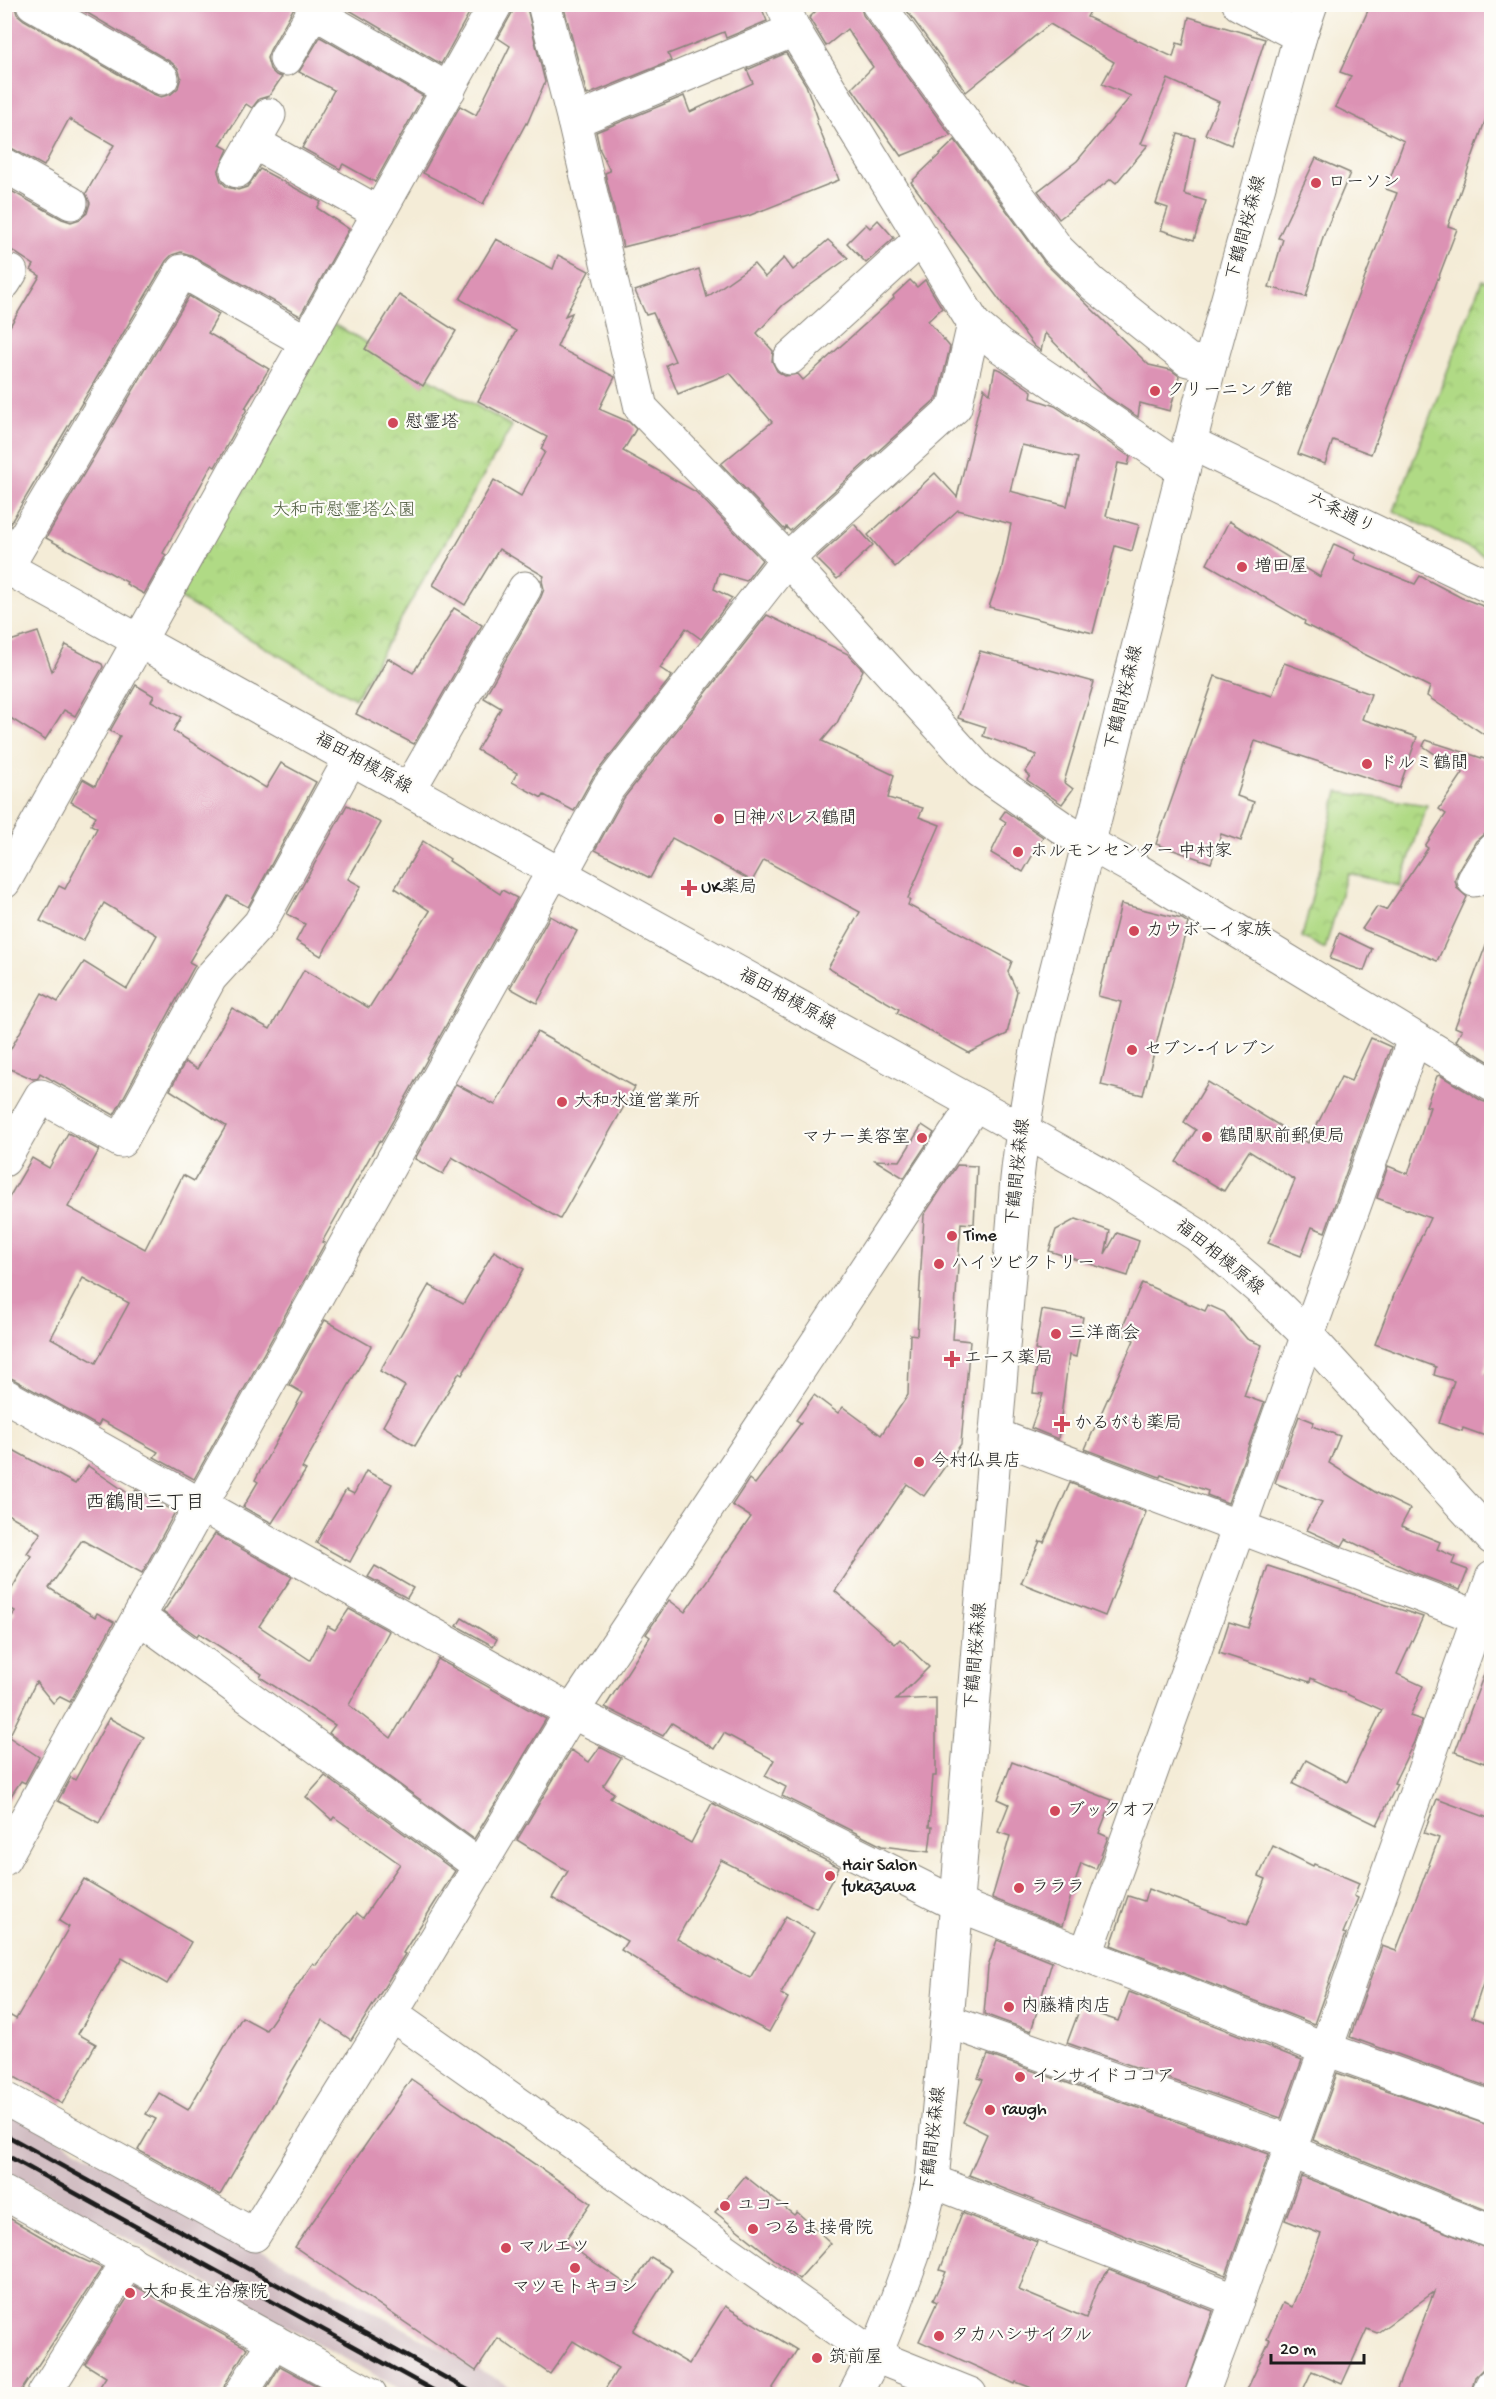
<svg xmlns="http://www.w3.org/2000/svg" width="1496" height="2399" font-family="'Gochi Hand','Klee One',sans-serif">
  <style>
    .railway { fill: #d2bec3 }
    .park { fill: url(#park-crowns); stroke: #667b50; stroke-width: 1.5 }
    .building { fill: #dc92b4; fill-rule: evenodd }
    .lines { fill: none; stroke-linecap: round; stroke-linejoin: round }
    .minor-casing { stroke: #88847a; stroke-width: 35 }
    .minor { stroke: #fff; stroke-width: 33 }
    .rail { stroke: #1c1c1c; stroke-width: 4.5 }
    .poi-dot { fill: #d1495b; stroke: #fdfcf7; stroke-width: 2 }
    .labels { text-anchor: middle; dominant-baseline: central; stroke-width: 4.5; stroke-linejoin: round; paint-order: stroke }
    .poi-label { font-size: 18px; fill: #1c1c1c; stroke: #fdfcf7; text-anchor: start }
    .street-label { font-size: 18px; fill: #1c1c1c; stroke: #fdfcf7 }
    .park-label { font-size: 18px; fill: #505e41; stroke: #fdfcf7 }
    .neighbourhood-label { font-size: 20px; fill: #1c1c1c; stroke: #fdfcf7 }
  </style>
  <defs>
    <pattern id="park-crowns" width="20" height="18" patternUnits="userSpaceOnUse" patternTransform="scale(1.5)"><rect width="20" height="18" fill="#b0da85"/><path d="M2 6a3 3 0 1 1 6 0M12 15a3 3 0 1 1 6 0" fill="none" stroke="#97ba72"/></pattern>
  </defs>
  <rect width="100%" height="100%" fill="#fdfcf7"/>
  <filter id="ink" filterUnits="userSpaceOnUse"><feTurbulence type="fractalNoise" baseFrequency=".0167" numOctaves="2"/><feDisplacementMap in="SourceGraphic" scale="12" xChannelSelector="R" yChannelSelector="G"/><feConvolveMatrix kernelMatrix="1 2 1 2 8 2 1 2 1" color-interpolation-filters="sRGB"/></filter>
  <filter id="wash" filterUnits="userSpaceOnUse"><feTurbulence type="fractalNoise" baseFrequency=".008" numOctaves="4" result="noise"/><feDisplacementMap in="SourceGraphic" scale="24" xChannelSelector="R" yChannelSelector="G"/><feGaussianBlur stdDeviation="1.35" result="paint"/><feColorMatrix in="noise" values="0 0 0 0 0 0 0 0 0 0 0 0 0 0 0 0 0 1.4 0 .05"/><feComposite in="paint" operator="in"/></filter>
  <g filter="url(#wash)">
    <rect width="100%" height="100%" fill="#f4ecd7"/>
    <polygon class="railway" points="4,2109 524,2394 409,2394 5,2171"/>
    <g class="park">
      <polygon points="1482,280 1492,284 1491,559 1394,511"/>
      <polygon points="334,324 512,426 355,699 177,597"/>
      <polygon points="1338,792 1427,805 1400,886 1347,873 1325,949 1302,937"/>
    </g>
    <g id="blocks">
      <g class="building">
        <polygon points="4,4 14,4 17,14 24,20 153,94 161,97 171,94 178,88 181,77 178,68 171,62 72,4 296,4 270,50 267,58 270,69 276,75 282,77 269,96 259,99 252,108 246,104 220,145 228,149 218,172 221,181 227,187 238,190 247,187 260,169 321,202 317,208 349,229 300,316 191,255 181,252 172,255 166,261 4,534 4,336 40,276 31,270 34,265 4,245 4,187 62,219 71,222 80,219 87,213 90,203 86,193 114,145 69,119 44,166 13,149 4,146"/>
        <polygon points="339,4 474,4 441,64"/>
        <polygon points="515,4 526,4 545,82 527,124 526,123 483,204 423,173 460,106 476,115 510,46 498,38 512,13"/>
        <polygon points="563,4 760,4 767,21 726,38 724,32 668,54 671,61 587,95"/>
        <polygon points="823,4 860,4 863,15 951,136 901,156 852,88 873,67 847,29 826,46 811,21 809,18"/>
        <polygon points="902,4 1094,4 1087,17 1173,57 1177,43 1183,45 1189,17 1265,39 1231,145 1205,134 1219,102 1168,79 1141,144 1148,145 1116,183 1111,179 1059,219 1038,191 1077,161 1131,96 1102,84 1114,62 1050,24 966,92"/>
        <polygon points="1371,4 1491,4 1491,104 1448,226 1457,229 1371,454 1333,440 1325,464 1298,454 1397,193 1386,189 1404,141 1335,107 1351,76 1340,72"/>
        <polygon points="320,37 423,96 375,182 343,164 340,169 302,148 334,90 299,72"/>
        <polygon points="786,53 806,85 818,119 816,120 839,180 748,216 623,247 605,173 610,171 600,150 596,132 684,96 690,112 753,83 747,70"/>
        <polygon points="1178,134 1195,138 1184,194 1206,201 1194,240 1161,230 1168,208 1156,204"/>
        <polygon points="955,140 1045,263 1149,365 1171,370 1179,376 1170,411 1140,403 1138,417 1105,395 1045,333 1041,351 1034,346 911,182"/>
        <polygon points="1316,158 1350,173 1323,237 1306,297 1269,287 1283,239 1278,238"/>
        <polygon points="878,220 894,238 866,263 847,243 866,224 870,228"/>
        <polygon points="496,239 553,269 558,255 589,271 565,316 572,313 557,347 615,377 599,409 629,422 636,429 623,451 696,492 762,560 746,581 719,573 714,589 732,598 701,639 686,628 660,668 672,676 593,777 574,811 544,795 542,798 512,782 517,773 477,750 501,708 484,698 541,597 544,589 542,581 544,576 499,549 465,605 433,585 494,480 521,496 545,452 541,449 547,437 478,401 516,331 460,299"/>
        <polygon points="828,240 848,258 783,305 757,333 773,351 772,361 777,371 785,376 798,374 803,380 894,298 893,296 910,280 917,287 925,280 942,308 928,321 950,347 938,397 790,531 786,527 785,530 721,464 772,422 730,373 678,394 666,365 675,361 653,313 646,315 635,291 699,269 707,297 754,264 765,277 784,258 793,270"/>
        <polygon points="399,295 456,331 423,386 365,349"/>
        <polygon points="189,296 219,314 208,333 269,369 245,408 247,409 215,467 212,465 163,553 166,555 144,594 126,584 127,582 46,538"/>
        <path d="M995,368L1001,370L1032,391L1031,398L1055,406L1130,457L1128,465L1118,463L1106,516L1139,525L1132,551L1115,546L1093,633L989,607L1001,572L1011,524L958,510L895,567L868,535L935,473L957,497L984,388L990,394ZM1022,445L1078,458L1067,506L1010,491Z"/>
        <polygon points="1229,521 1320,577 1334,544 1356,554 1354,559 1415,584 1420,576 1462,598 1491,609 1491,739 1427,696 1430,687 1304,624 1305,621 1207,564"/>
        <polygon points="854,524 873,545 837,579 816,558"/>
        <polygon points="454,608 482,625 414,744 356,714 388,658 413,673"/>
        <polygon points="767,615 848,654 863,670 837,723 822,741 894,775 888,798 923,808 919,817 940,825 908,898 910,900 908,905 1012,961 1008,972 1017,991 1007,1034 969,1053 897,1013 899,1009 828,968 860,912 764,860 752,881 672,838 650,878 595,850 624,798"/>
        <polygon points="38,632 52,671 66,645 102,664 103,667 75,716 64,710 45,740 4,714 4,643"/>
        <polygon points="980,651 1094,682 1064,782 1073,789 1062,804 1027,780 1030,776 1025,772 1037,755 983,736 986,727 958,718"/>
        <polygon points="1284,663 1371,694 1362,719 1417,737 1399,788 1255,741 1237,796 1254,802 1241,841 1221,834 1211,863 1156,844 1215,676 1272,696"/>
        <polygon points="136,685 154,696 151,701 181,717 173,731 266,788 281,763 316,782 248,907 228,896 189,962 195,965 114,1115 40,1073 38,1078 33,1079 4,1066 4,1061 42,993 58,1002 84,962 127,989 157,935 104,903 83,941 40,921 59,886 65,889 97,828 91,825 96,816 71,802 83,779 95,786 120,736 110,731"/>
        <polygon points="1426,740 1491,761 1491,832 1483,835 1476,841 1458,871 1455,880 1457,888 1467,897 1437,961 1362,929 1377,907 1386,910 1428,848 1425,846 1446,814 1439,809 1463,773 1423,746"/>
        <polygon points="347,805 381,823 348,879 361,886 321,956 296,941 305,924 287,914"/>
        <polygon points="1005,811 1043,837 1023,872 991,853 1006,822 1000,818"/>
        <path d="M423,841L450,859L449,861L500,894L502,890L517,898L381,1142L379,1141L322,1242L325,1243L194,1479L154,1457L158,1452L101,1420L98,1426L13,1379L4,1376V1206L32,1158L49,1168L68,1133L99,1150L68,1207L145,1249L183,1175L194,1181L226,1126L170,1090L185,1062L197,1069L232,1008L270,1029L304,970L369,1008L430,911L395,888ZM83,1278L129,1303L96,1363L51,1338Z"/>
        <polygon points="1121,904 1182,919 1188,923 1143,1095 1101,1085 1121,1002 1098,996"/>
        <polygon points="550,916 577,931 537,1003 510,988"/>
        <polygon points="1339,933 1372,949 1364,971 1330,959"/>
        <polygon points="1489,937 1491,937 1491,1063 1456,1041 1462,1030 1455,1027"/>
        <polygon points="537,1032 635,1087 560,1219 452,1157 443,1174 415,1159 456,1084 495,1105"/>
        <polygon points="1371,1038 1391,1047 1325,1232 1312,1227 1301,1256 1268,1243 1295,1180 1249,1151 1224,1191 1176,1162 1196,1130 1184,1122 1208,1082 1308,1143 1341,1077 1351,1081"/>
        <polygon points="1440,1075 1482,1101 1491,1104 1491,1348 1484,1372 1491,1375 1491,1438 1463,1428 1462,1431 1439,1423 1454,1381 1434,1375 1436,1367 1375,1344 1394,1295 1430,1218 1377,1198 1388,1166 1408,1174 1430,1107 1426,1106 1437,1076"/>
        <polygon points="922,1125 934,1133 904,1178 875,1160 900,1161"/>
        <polygon points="957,1165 977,1166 974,1224 961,1223 953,1339 970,1341 961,1444 924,1496 907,1484 835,1591 895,1644 900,1639 929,1667 896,1700 936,1698 936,1776 933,1776 929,1827 932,1827 929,1852 882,1846 782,1796 786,1787 765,1776 774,1760 724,1733 714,1749 672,1723 663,1736 605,1707 650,1637 646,1634 669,1600 685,1612 751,1517 732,1505 749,1479 755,1484 801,1423 796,1420 814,1395 838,1413 843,1407 881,1435 908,1395 910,1334 917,1335 924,1215"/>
        <polygon points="1076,1219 1110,1231 1105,1254 1117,1233 1139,1241 1128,1276 1049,1251 1056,1230"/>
        <polygon points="494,1251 524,1269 462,1375 459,1373 415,1446 383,1426 405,1386 380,1371 429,1285 463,1304"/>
        <polygon points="1142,1283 1205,1311 1208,1305 1224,1312 1247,1339 1262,1345 1244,1396 1264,1403 1228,1503 1207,1495 1208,1491 1161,1475 1160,1477 1085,1449 1134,1340 1120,1333"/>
        <polygon points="1042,1310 1083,1317 1076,1357 1069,1355 1058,1439 1031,1428 1043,1394 1033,1393 1039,1351 1035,1350"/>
        <polygon points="325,1320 371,1346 302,1468 306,1470 272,1523 243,1507 258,1482 255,1480 303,1393 289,1385"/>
        <polygon points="1299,1416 1314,1422 1312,1426 1340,1436 1329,1463 1375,1492 1410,1509 1401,1526 1440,1542 1437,1549 1455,1557 1452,1564 1468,1570 1460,1590 1415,1573 1346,1539 1342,1546 1307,1530 1322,1502 1275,1483"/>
        <polygon points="4,1445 75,1484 88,1466 132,1496 136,1490 175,1512 142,1573 82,1540 49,1588 95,1617 97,1613 114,1622 70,1702 60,1697 53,1703 36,1682 9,1737 39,1757 25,1783 21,1781 4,1806 4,1631 15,1611 4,1605 4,1602 31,1556 27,1553 41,1533 4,1512"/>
        <polygon points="366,1471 392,1484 350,1562 316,1543 346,1490 354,1494"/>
        <polygon points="1070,1483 1146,1512 1105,1616 1021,1583 1040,1541 1044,1542"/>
        <polygon points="215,1534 292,1577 259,1626 310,1660 328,1626 335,1630 349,1609 389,1631 349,1705 391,1738 438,1659 546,1719 474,1839 329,1733 335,1725 260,1677 262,1674 199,1633 197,1636 163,1612"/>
        <polygon points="375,1566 413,1588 407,1598 368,1577"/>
        <polygon points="1268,1566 1423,1617 1397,1674 1423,1686 1410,1716 1422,1720 1414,1742 1394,1783 1397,1784 1377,1825 1293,1784 1306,1760 1347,1782 1382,1710 1311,1678 1310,1682 1219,1653 1229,1622 1248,1628"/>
        <polygon points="462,1618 497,1639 493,1646 457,1626"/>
        <polygon points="1489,1661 1491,1662 1491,1743 1484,1763 1455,1752"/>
        <polygon points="109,1718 144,1737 99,1823 58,1801 71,1777 75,1780"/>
        <polygon points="600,1747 621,1758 603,1786 614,1793 610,1798 691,1843 712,1803 839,1867 816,1908 721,1860 677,1939 750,1978 786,1916 814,1933 781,1994 788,1998 769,2032 670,1980 621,1950 627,1941 552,1898 568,1871 517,1840 571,1750 589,1762"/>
        <polygon points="1012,1762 1112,1800 1099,1833 1108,1837 1096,1869 1081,1863 1062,1926 992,1898 1010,1836 998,1832 1009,1804 998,1799"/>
        <polygon points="325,1776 455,1871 403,1953 405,1954 351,2040 322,2020 220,2195 138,2150 156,2119 146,2114 159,2093 188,2110 242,2017 266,2030 313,1963 316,1965 357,1913 363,1918 400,1864 334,1817 332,1820 306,1797"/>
        <polygon points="1437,1799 1491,1819 1491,1960 1472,2017 1491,2024 1491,2088 1350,2037 1382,1946 1396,1951 1439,1838 1424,1833"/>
        <polygon points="1273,1846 1313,1866 1314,1864 1359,1883 1354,1896 1358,1898 1343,1933 1346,1934 1314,2024 1111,1945 1128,1896 1144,1901 1148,1889 1247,1925 1266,1879 1259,1876"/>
        <polygon points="84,1879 191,1942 167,1984 122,1958 78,2034 96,2044 62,2104 4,2071 4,2012 16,2019 69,1927 59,1921"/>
        <polygon points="997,1940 1052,1962 1031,2031 984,2014 988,1967"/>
        <polygon points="1129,1992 1302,2060 1281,2118 1067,2043 1080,2008 1118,2021"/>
        <polygon points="988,2055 1269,2154 1226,2275 969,2175 987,2134 963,2122 983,2080 978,2078"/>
        <polygon points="1337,2073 1491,2126 1491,2212 1313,2140"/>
        <polygon points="411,2079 591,2203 564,2242 631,2287 651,2257 672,2270 633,2331 689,2364 725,2306 797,2350 769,2394 602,2394 618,2368 573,2341 550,2374 498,2338 476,2371 295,2247"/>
        <polygon points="745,2176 794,2215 797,2212 831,2243 799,2279 715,2212"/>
        <polygon points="1301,2176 1491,2250 1491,2352 1484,2368 1475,2377 1470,2394 1395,2394 1434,2292 1377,2333 1367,2329 1342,2384 1312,2371 1301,2394 1245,2394 1270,2340 1267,2339 1283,2303 1292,2307 1321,2234 1285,2220"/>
        <polygon points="962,2213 1037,2242 1019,2290 1086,2318 1098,2284 1109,2270 1213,2311 1184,2394 1048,2394 1016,2382 1015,2384 919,2341 937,2302 933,2300 946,2272 940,2270"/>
        <polygon points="4,2215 71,2254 102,2268 19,2394 4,2394"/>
        <polygon points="135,2286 247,2348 225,2384 222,2394 95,2394 106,2377 85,2364"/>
        <polygon points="280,2366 332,2394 263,2394"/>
      </g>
    </g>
  </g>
  <g filter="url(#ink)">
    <use href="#blocks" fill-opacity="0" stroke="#88847a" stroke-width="1.5"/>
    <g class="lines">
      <g class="minor-casing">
        <g id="minor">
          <polyline points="33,4 162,78"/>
          <polyline points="544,4 574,121 641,408 787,559 980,771 1067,831 1137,870 1492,1085"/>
          <polyline points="782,4 794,30 974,324 1000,346 1183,470"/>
          <polyline points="878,4 1058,250 1093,284 1188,360 1210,364"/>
          <polyline points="1239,4 1300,36"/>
          <polyline points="314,12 449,90"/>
          <polyline points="286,59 318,4"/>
          <polyline points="574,121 794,30"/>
          <polyline points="253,142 379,213"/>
          <polyline points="4,165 71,203"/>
          <polyline points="237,171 269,115"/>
          <polyline points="4,283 11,272"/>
          <polyline points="790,358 922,238"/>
          <polyline points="1189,442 1492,588"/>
          <polyline points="4,566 1022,1130 1105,1177 1197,1235 1262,1291 1308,1336 1492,1538"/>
          <polyline points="7,567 182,271 307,342"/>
          <polyline points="409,790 525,588"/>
          <polyline points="561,874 608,788 787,559 955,407 974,324"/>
          <polyline points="1474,880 1492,851"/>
          <polyline points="4,882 496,4"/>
          <polyline points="4,1160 41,1096 121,1141 210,978 260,923 351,758"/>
          <polyline points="4,1395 572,1712 956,1904 1326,2049 1492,2108"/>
          <polyline points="995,1435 1478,1617"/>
          <polyline points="139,1617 480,1866"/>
          <polyline points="4,1859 554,870"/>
          <polyline points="1086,1954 1414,1039"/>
          <polyline points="391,2014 875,2356 970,2394"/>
          <polyline points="947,2021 1292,2142"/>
          <polyline points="4,2098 254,2235 391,2014 572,1712 975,1104"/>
          <polyline points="1289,2151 1492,2232"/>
          <polyline points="932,2181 1237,2300"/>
          <polyline points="4,2193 370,2394"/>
          <polyline points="44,2394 129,2260"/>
          <polyline points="241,2394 274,2341"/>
          <path d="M855,2394L875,2356L889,2321L913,2255L932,2181L947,2021L1017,1179C1022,1129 1031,1080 1041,1031L1210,364L1300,36L1311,4"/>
          <polyline points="1202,2394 1237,2300 1492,1578"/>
          <polyline points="1488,2394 1492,2385"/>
        </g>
      </g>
      <use href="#minor" class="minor"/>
      <g class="rail">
        <polyline points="4,2134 475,2394"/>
        <polyline points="4,2154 440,2394"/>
      </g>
    </g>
  </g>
  <g class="poi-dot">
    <circle cx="1316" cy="183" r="6"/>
    <circle cx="1155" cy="391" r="6"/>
    <circle cx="393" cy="423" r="6"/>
    <circle cx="1242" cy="567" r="6"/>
    <circle cx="1367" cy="764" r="6"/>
    <circle cx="719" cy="819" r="6"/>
    <circle cx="1018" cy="852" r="6"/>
    <path d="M686 879h6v6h6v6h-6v6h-6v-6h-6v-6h6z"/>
    <circle cx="1134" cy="931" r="6"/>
    <circle cx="1132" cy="1050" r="6"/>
    <circle cx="562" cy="1102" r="6"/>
    <circle cx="1207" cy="1137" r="6"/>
    <circle cx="922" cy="1138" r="6"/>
    <circle cx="952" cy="1236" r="6"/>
    <circle cx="939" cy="1264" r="6"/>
    <circle cx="1056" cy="1334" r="6"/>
    <path d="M949 1350h6v6h6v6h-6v6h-6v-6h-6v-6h6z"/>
    <path d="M1059 1415h6v6h6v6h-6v6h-6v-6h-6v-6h6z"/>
    <circle cx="919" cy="1462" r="6"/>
    <circle cx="1055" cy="1811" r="6"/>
    <circle cx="830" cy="1876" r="6"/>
    <circle cx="1019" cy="1888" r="6"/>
    <circle cx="1009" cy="2007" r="6"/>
    <circle cx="1020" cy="2077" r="6"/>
    <circle cx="990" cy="2110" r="6"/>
    <circle cx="725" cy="2206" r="6"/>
    <circle cx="753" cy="2229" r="6"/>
    <circle cx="506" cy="2248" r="6"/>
    <circle cx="575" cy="2268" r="6"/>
    <circle cx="130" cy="2293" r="6"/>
    <circle cx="939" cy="2336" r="6"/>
    <circle cx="817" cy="2358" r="6"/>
  </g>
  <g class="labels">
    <g class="poi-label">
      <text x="1328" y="183">ローソン</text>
      <text x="1167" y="391">クリーニング館</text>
      <text x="405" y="423">慰霊塔</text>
      <text x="1254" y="567">増田屋</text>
      <text x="1379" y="764">ドルミ鶴間</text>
      <text x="731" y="819">日神パレス鶴間</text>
      <text x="1030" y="852">ホルモンセンター 中村家</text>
      <text x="701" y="888">UK薬局</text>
      <text x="1146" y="931">カウボーイ家族</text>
      <text x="1144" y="1050">セブン-イレブン</text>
      <text x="574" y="1102">大和水道営業所</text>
      <text x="1219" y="1137">鶴間駅前郵便局</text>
      <text x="910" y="1138" text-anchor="end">マナー美容室</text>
      <text x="964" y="1236">Time</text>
      <text x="951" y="1264">ハイツビクトリー</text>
      <text x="1068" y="1334">三洋商会</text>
      <text x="964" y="1359">エース薬局</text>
      <text x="1074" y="1424">かるがも薬局</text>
      <text x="931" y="1462">今村仏具店</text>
      <text x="1067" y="1811">ブックオフ</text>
      <text x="842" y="1866">Hair Salon<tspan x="842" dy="21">fukazawa</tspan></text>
      <text x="1031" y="1888">ラララ</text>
      <text x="1021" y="2007">内藤精肉店</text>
      <text x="1032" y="2077">インサイドココア</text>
      <text x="1002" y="2110">raugh</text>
      <text x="737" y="2206">ユコー</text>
      <text x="765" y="2229">つるま接骨院</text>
      <text x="518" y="2248">マルエツ</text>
      <text x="575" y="2288" text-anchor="middle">マツモトキヨシ</text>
      <text x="142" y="2293">大和長生治療院</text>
      <text x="951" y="2336">タカハシサイクル</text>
      <text x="829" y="2358">筑前屋</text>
    </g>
    <g class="street-label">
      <text transform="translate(1247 228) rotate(-75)">下鶴間桜森線</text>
      <text transform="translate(1341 514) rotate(26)">六条通り</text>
      <text transform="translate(1125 698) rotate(-76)">下鶴間桜森線</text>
      <text transform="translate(363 764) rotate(29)">福田相模原線</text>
      <text transform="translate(787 1000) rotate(29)">福田相模原線</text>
      <text transform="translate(1019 1172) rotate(-84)">下鶴間桜森線</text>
      <text transform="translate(1219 1258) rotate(39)">福田相模原線</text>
      <text transform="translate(977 1656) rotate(-85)">下鶴間桜森線</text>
      <text transform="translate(934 2140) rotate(-83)">下鶴間桜森線</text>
    </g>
    <g class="park-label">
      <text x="344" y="511">大和市慰霊塔公園</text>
    </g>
    <g class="neighbourhood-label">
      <text x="145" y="1504">西鶴間三丁目</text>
    </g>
  </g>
  <rect width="1496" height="2399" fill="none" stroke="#fdfcf7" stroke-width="24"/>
  <path d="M1271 2354v9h93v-9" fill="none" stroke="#1c1c1c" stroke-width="3"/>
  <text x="1280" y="2354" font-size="18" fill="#1c1c1c" stroke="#fdfcf7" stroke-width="4.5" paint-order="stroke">20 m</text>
</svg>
